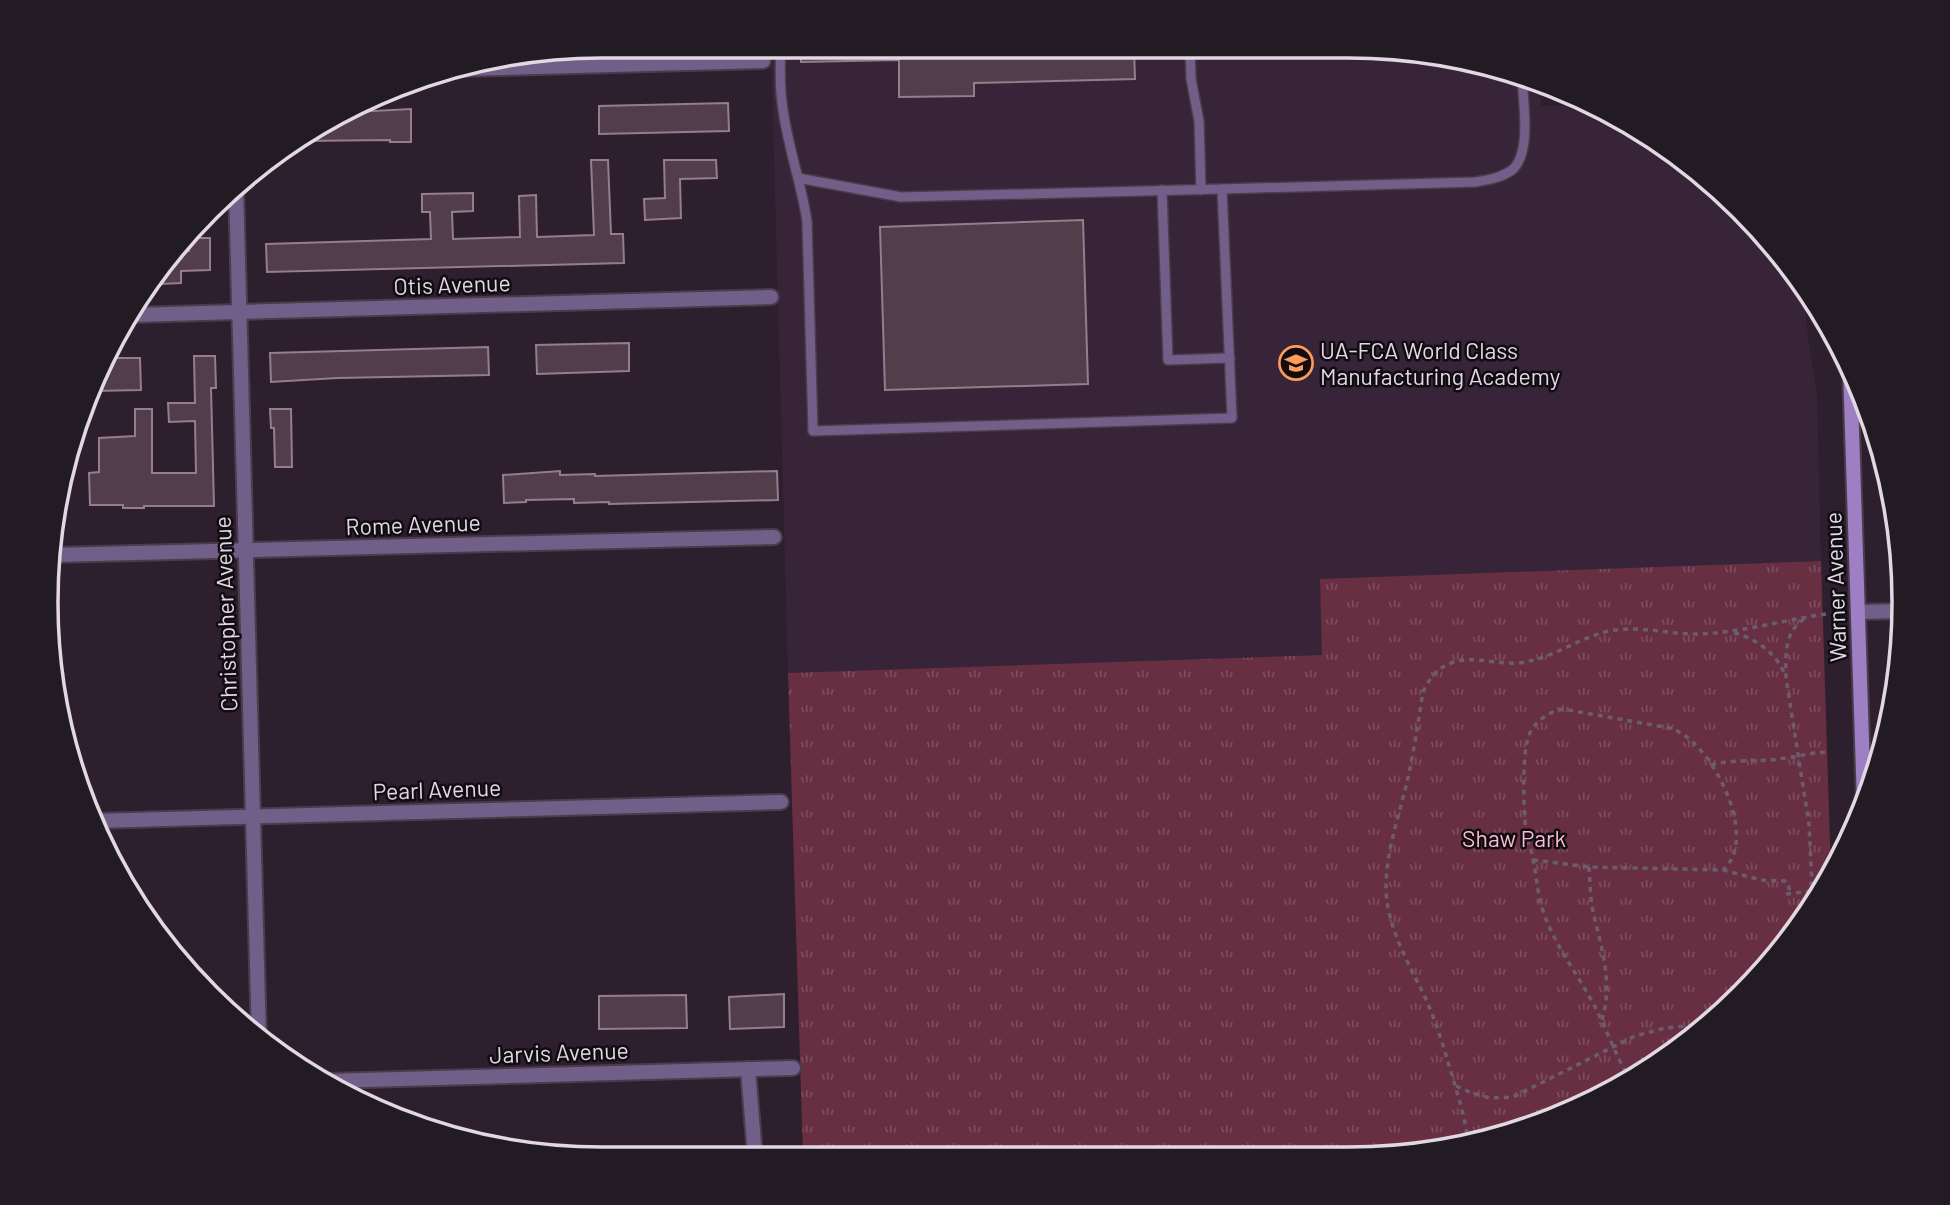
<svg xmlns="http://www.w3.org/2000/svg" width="1950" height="1205" font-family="Barlow,sans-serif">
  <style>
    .built { fill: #372439 }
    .park { fill: url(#park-tufts) }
    .building { fill: #523d4a; stroke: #957e8c; stroke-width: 2 }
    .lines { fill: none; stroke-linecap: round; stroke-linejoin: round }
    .lane-casing { stroke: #4a3d4b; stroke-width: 12 }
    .street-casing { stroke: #4a3d4b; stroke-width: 18 }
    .secondary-casing { stroke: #4a3d4b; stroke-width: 18 }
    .path { stroke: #6b5e6c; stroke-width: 3.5; stroke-dasharray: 5 5; stroke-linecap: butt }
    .lane { stroke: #725f89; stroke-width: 9 }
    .street { stroke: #725f89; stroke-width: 14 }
    .secondary { stroke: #9f7fc3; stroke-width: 14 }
    .labels { text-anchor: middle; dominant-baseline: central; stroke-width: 5; stroke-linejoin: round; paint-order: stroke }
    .street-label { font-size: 23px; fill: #e1d8e2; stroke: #110b12 }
    .poi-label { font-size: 23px; fill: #e1d8e2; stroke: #110b12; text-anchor: start }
    .park-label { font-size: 23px; fill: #f9bccd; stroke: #110b12 }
    .rim { fill: none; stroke: #e1d8e2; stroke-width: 3.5 }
  </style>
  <defs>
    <pattern id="park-tufts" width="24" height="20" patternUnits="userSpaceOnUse" patternTransform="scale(1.75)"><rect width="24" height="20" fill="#682f43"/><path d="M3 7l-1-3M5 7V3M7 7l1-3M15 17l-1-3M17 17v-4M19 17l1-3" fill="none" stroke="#7d4c5e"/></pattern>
  </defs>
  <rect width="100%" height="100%" fill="#2d1f2e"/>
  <polygon class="built" points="771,46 1420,50 1540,82 1541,106 1591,105 1686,160 1766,235 1804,288 1807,330 1817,395 1821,561 1320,579 1323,655 788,673"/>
  <polygon class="park" points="1821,561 1831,875 1790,941 1714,1022 1626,1085 1492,1140 1384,1158 803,1156 788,673 1322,655 1320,579"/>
  <g class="building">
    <polygon points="801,47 1134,49 1135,79 974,83 974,96 899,97 899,60 801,62"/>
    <polygon points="728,103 729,131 599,134 599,106"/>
    <polygon points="411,109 411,142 390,142 390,140 299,141 354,112"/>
    <polygon points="591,160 608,160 611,234 623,234 624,263 267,272 266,244 431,239 430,212 422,212 422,194 473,193 473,211 452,212 453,239 520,237 519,196 536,195 537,237 594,235"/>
    <polygon points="664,160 716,160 717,178 680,179 681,218 645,220 644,199 665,198"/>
    <polygon points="1083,220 1088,384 885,390 880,227"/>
    <polygon points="189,238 210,238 210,270 181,271 181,283 160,284 160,264 173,251 189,251"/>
    <polygon points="629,343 629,371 537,374 536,345"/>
    <polygon points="488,347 489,375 337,378 271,382 270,353"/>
    <polygon points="194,356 215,356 216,388 211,388 214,506 144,506 144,508 123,508 123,505 90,505 89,473 99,472 99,438 135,436 135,409 152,409 152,473 196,473 195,421 169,422 168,403 195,403"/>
    <polygon points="110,358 140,358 141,390 93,391"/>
    <polygon points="270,409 291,409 292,467 275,467 274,428 271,428"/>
    <polygon points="560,471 560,475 595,474 595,476 777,471 778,500 609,504 609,502 574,503 574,499 526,500 526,502 504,503 503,475"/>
    <polygon points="784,994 784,1027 730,1029 729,997"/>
    <polygon points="686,995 687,1028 599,1029 599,996"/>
  </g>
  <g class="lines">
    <g class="lane-casing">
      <g id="lane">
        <path d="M780,47C781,65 779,84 782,102C786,142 801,181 807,221L813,431L1232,418L1222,189L1475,182C1487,180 1501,178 1512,170C1532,153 1523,101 1522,77"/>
        <polyline points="1190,49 1191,79 1199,121 1201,190"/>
        <polyline points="798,178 901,197 1222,189"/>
        <polyline points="1162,190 1168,360 1230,358"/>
      </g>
    </g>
    <g class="street-casing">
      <g id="street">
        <polyline points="460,69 763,61"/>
        <polyline points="236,188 259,1039"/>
        <polyline points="133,315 771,297"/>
        <polyline points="53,555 774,537"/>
        <polyline points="1858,612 1902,611"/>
        <polyline points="95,821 781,802"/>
        <polyline points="748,1069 755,1156"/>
        <polyline points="327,1081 793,1068"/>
      </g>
    </g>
    <g class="secondary-casing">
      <polyline id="secondary" points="1850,368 1864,804"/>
    </g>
    <g class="path">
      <path d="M1804,619C1783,633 1786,657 1786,678L1809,824L1813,903"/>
      <path d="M1734,633C1756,638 1777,654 1785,675"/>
      <path d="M1711,765C1734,759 1756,762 1779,759C1797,757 1813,752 1830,752"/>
      <polyline points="1533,860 1589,867 1723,870 1761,880 1785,881 1788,883 1790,893"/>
      <path d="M1589,867C1590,880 1590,893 1592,906C1600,945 1614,981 1602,1020"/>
      <polyline points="1786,894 1821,890"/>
      <path d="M1631,1081C1616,1057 1607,1030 1594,1005C1577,973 1555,946 1543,911C1537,894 1537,877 1533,859C1532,852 1529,845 1527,838C1523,819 1522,755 1528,738C1532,723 1549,711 1563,709L1670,728C1710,739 1761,837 1723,870"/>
      <polyline points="1456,1086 1472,1093 1490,1098 1513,1097 1635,1036 1665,1028 1710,1024"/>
      <path d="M1468,1144C1466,1119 1458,1096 1451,1072C1443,1045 1435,1017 1422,991C1408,963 1392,934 1387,902C1382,863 1398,820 1407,782C1414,752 1418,722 1423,692C1429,679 1437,668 1451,663C1474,654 1502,667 1525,662C1556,657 1582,635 1615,630C1644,626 1672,635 1700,634C1743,632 1784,620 1826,614"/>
    </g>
    <use href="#lane" class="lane"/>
    <use href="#street" class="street"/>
    <use href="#secondary" class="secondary"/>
  </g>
  <defs>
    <g id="school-ring" transform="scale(1.75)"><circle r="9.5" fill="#110b12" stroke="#fe9c57" stroke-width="1.5"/><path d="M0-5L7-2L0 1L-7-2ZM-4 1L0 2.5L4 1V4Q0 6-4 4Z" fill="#fe9c57"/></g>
  </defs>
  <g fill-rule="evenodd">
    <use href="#school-ring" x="1296" y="363"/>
  </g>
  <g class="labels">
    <g class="street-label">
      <text transform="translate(452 284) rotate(-2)">Otis Avenue</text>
      <text transform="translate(413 524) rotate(-2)">Rome Avenue</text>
      <text transform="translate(1835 587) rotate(-92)">Warner Avenue</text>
      <text transform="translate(225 614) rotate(-92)">Christopher Avenue</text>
      <text transform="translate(437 789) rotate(-2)">Pearl Avenue</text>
      <text transform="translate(559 1052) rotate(-2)">Jarvis Avenue</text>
    </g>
    <g class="poi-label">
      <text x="1320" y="350">UA-FCA World Class<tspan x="1320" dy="26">Manufacturing Academy</tspan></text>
    </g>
    <g class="park-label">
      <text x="1514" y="838">Shaw Park</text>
    </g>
  </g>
  <path d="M0 0H1950V1205H0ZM602 58H1348A544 544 0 0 1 1892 602V603A544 544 0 0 1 1348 1147H602A544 544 0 0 1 58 603V602A544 544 0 0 1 602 58Z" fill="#221b23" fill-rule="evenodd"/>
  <path class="rim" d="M602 58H1348A544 544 0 0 1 1892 602V603A544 544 0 0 1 1348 1147H602A544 544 0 0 1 58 603V602A544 544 0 0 1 602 58Z"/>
</svg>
